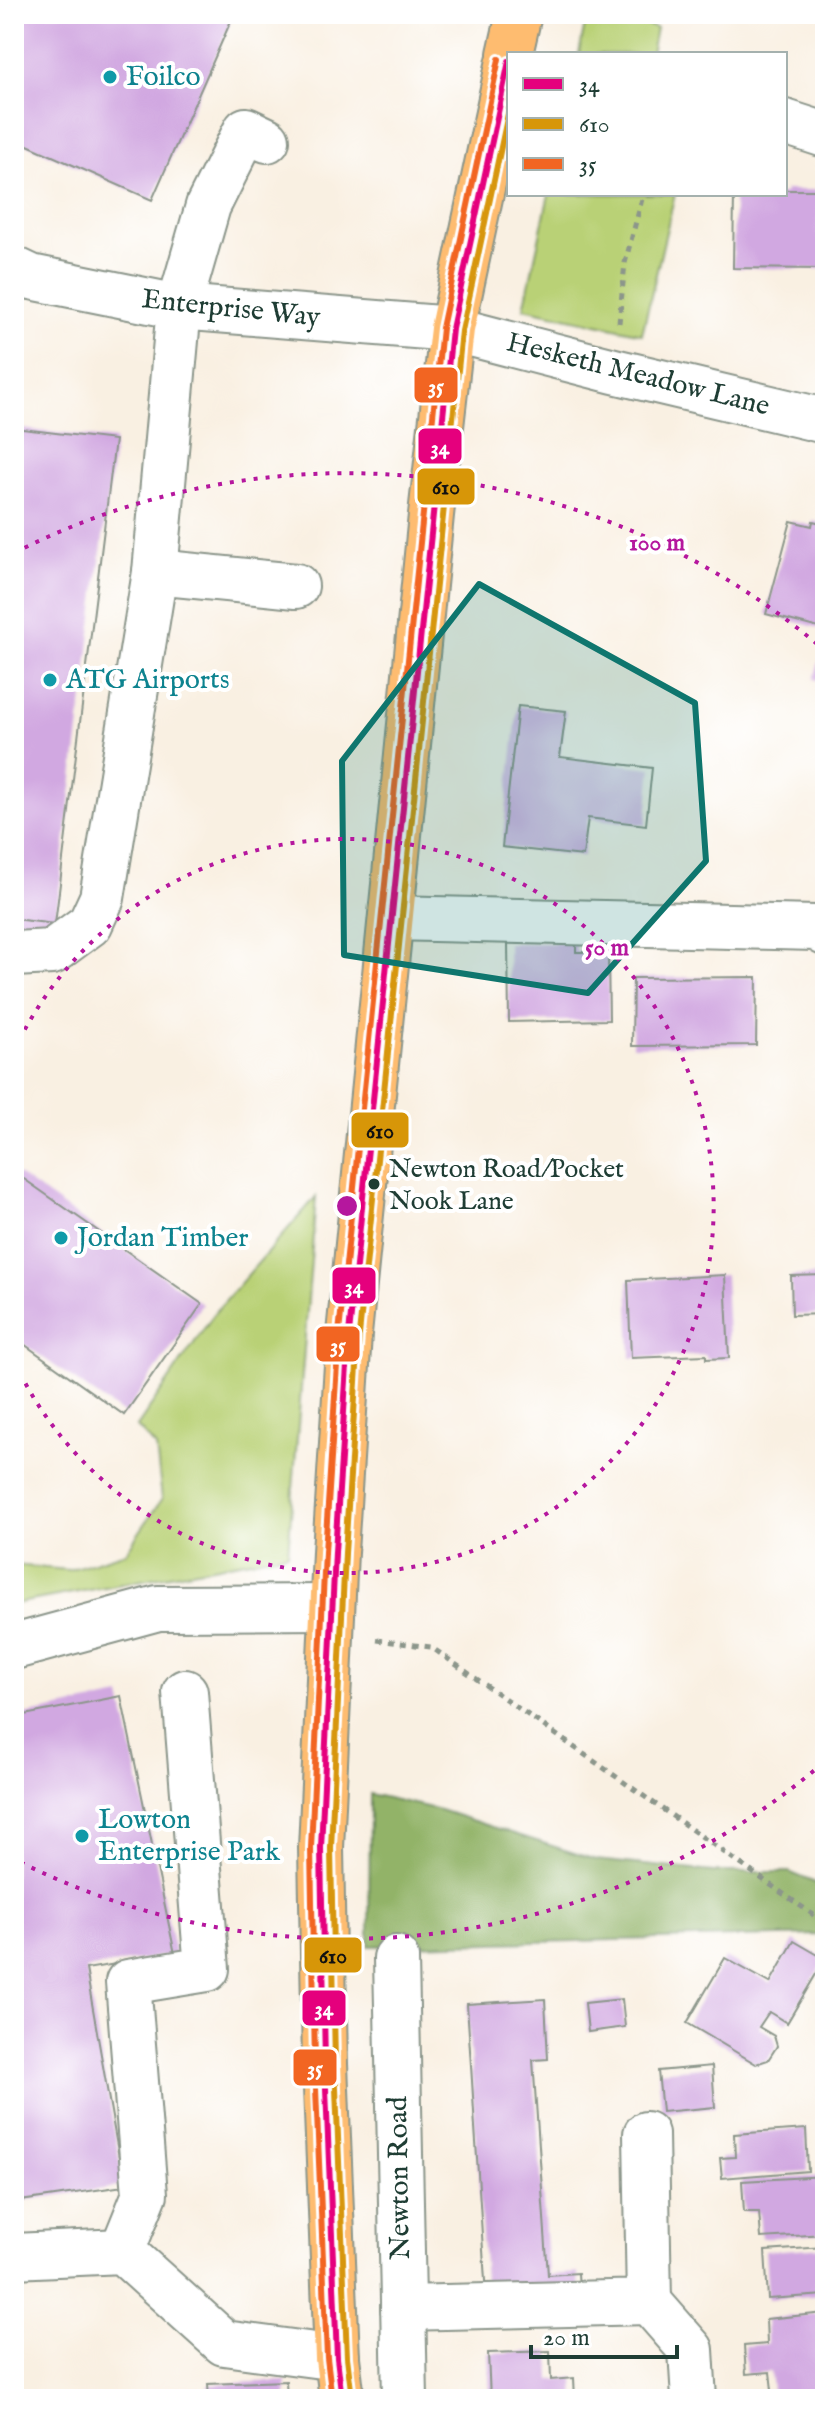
<svg xmlns="http://www.w3.org/2000/svg" width="839" height="2413" font-family="'IM FELL English',serif">
  <style>
    .green { fill: #b9d176; stroke: #6c8755; stroke-width: 2 }
    .forest { fill: #92b367; stroke: #58784e; stroke-width: 2 }
    .building { fill: #d1a8e1 }
    .lines { fill: none; stroke-linecap: round; stroke-linejoin: round }
    .minor-casing { stroke: #8c968b; stroke-width: 48 }
    .major-casing { stroke: #8c968b; stroke-width: 48 }
    .path { stroke: #8c968b; stroke-width: 5; stroke-dasharray: 6 6; stroke-linecap: butt }
    .minor { stroke: #fff; stroke-width: 44 }
    .major { stroke: #febc70; stroke-width: 44 }
    .bus-1-casing { stroke: #fff; stroke-width: 12 }
    .bus-2-casing { stroke: #fff; stroke-width: 12 }
    .bus-3-casing { stroke: #fff; stroke-width: 12 }
    .bus-1 { stroke: #e5007d; stroke-width: 6 }
    .bus-2 { stroke: #d79608; stroke-width: 6 }
    .bus-3 { stroke: #f26522; stroke-width: 6 }
    .marked { fill: #0f766e; fill-opacity: 0.2; stroke: #0f766e; stroke-width: 6; stroke-linejoin: round }
    .ring { fill: none; stroke: #b5179e; stroke-width: 4; stroke-dasharray: 4 8 }
    .culture-dot { fill: #0f9aa8; stroke: #fff; stroke-width: 3 }
    .bus-dot { fill: #1f3d34; stroke: #fff; stroke-width: 3 }
    .labels { text-anchor: middle; dominant-baseline: central; stroke-width: 8; stroke-linejoin: round; paint-order: stroke }
    .bus-label { font-size: 26px; fill: #1f3d34; stroke: #fff; text-anchor: start }
    .culture-label { font-size: 28px; fill: #0d838f; stroke: #fff; text-anchor: start }
    .street-label { font-size: 28px; fill: #1f3d34; stroke: #fff }
    .centre { fill: #b5179e; stroke: #fff; stroke-width: 4 }
    .ring-label { font-size: 24px; text-anchor: middle; font-weight: bold; fill: #b5179e; stroke: #fff; stroke-width: 8; stroke-linejoin: round; paint-order: stroke }
    .line-badge { stroke: #fff; stroke-width: 3 }
    .badge-label { font-size: 22px; text-anchor: middle; font-weight: bold; fill: #fff }
    .pale-badge-label { font-size: 22px; text-anchor: middle; font-weight: bold; fill: #111 }
  </style>
  <rect width="100%" height="100%" fill="#fff"/>
  <filter id="ink" filterUnits="userSpaceOnUse"><feTurbulence type="fractalNoise" baseFrequency=".0125" numOctaves="2"/><feDisplacementMap in="SourceGraphic" scale="16" xChannelSelector="R" yChannelSelector="G"/><feConvolveMatrix kernelMatrix="1 2 1 2 8 2 1 2 1" color-interpolation-filters="sRGB"/></filter>
  <filter id="wash" filterUnits="userSpaceOnUse"><feTurbulence type="fractalNoise" baseFrequency=".006" numOctaves="4" result="noise"/><feDisplacementMap in="SourceGraphic" scale="32" xChannelSelector="R" yChannelSelector="G"/><feGaussianBlur stdDeviation="1.8" result="paint"/><feColorMatrix in="noise" values="0 0 0 0 0 0 0 0 0 0 0 0 0 0 0 0 0 1.4 0 .05"/><feComposite in="paint" operator="in"/></filter>
  <g filter="url(#wash)">
    <rect width="100%" height="100%" fill="#f9f0e2"/>
    <g class="green">
      <polygon points="587,14 612,14 656,28 651,54 579,54"/>
      <polygon points="549,194 675,194 642,334 524,308"/>
      <polygon points="316,1197 288,1553 14,1604 14,1565 68,1570 126,1552 162,1499 156,1447 137,1427 216,1311"/>
    </g>
    <polygon class="forest" points="370,1794 440,1810 596,1860 713,1872 789,1872 825,1887 825,1938 820,1935 369,1946"/>
    <g id="blocks">
      <g class="building">
        <polygon points="14,14 234,14 152,200 14,139"/>
        <polygon points="785,190 825,190 825,269 733,268 734,194 785,194"/>
        <polygon points="14,428 115,440 55,924 14,919"/>
        <polygon points="791,521 812,526 813,521 825,524 825,605 819,628 766,614"/>
        <polygon points="824,645 825,645 825,682 814,679"/>
        <polygon points="518,706 566,711 560,757 652,768 646,825 588,818 583,856 502,847"/>
        <polygon points="508,943 576,943 576,952 608,952 609,1020 509,1022"/>
        <polygon points="757,977 756,1045 632,1046 633,978"/>
        <polygon points="14,1172 202,1304 124,1415 14,1337"/>
        <polygon points="725,1275 729,1358 706,1359 706,1355 631,1358 628,1280"/>
        <polygon points="825,1275 825,1314 792,1315 791,1276"/>
        <polygon points="121,1696 175,1954 86,1969 124,2186 20,2201 17,2161 14,2162 14,1717"/>
        <polygon points="794,1941 825,1959 787,2023 769,2012 759,2027 774,2036 777,2046 768,2060 756,2064 687,2023 725,1958 770,1983"/>
        <polygon points="545,1999 548,2059 533,2060 548,2275 578,2273 579,2289 486,2296 467,2004"/>
        <polygon points="622,1999 625,2027 588,2032 585,2003"/>
        <polygon points="712,2066 715,2107 662,2112 658,2071"/>
        <polygon points="806,2129 808,2171 722,2178 720,2158 735,2157 734,2134"/>
        <polygon points="825,2176 825,2234 761,2238 759,2212 744,2212 742,2181"/>
        <polygon points="825,2247 825,2295 768,2299 765,2251"/>
        <polygon points="825,2313 825,2399 773,2399 770,2372 746,2374 744,2346 767,2344 766,2319"/>
        <polygon points="550,2351 551,2380 574,2378 575,2399 490,2399 488,2353"/>
        <polygon points="286,2381 287,2399 209,2399 208,2384"/>
      </g>
    </g>
  </g>
  <g filter="url(#ink)">
    <use href="#blocks" fill-opacity="0" stroke="#8c968b" stroke-width="2"/>
    <g class="lines">
      <g class="minor-casing">
        <g id="minor">
          <polyline points="785,122 825,135"/>
          <polyline points="14,269 31,277 179,307 452,329 614,371 825,421"/>
          <polyline points="155,572 296,586"/>
          <polyline points="391,918 816,928 825,933"/>
          <polyline points="14,954 52,952 90,924 102,898 155,572 179,307 208,206 246,130 267,140"/>
          <polyline points="14,1647 158,1608 332,1607"/>
          <polyline points="396,1958 405,2399"/>
          <polyline points="122,2251 145,2194 128,1982 207,1969 185,1692"/>
          <polyline points="14,2256 122,2251 224,2343 337,2358"/>
          <polyline points="649,2302 691,2350 694,2399"/>
          <polyline points="403,2308 649,2302 646,2134"/>
        </g>
      </g>
      <g class="major-casing">
        <g id="major">
          <polyline points="510,54 519,14"/>
          <polyline points="342,2399 337,2358 325,2064 321,1848 335,1552 349,1334 431,515 452,329 509,61"/>
        </g>
      </g>
      <g class="path">
        <polyline points="619,323 625,263 642,199 649,194"/>
        <polyline points="377,1640 431,1647 825,1923"/>
      </g>
      <use href="#minor" class="minor"/>
      <use href="#major" class="major"/>
      <g class="bus-1-casing">
        <polyline id="bus-1" points="342,2399 337,2358 325,2064 321,1848 335,1552 349,1334 452,329 509,61"/>
      </g>
      <g class="bus-2-casing">
        <polyline id="bus-2" points="352,2398 347,2357 335,2064 331,1848 345,1553 359,1335 462,331 509,109"/>
      </g>
      <g class="bus-3-casing">
        <polyline id="bus-3" points="332,2399 327,2358 315,2064 311,1848 325,1552 339,1333 442,328 499,59"/>
      </g>
      <use href="#bus-1" class="bus-1"/>
      <use href="#bus-2" class="bus-2"/>
      <use href="#bus-3" class="bus-3"/>
    </g>
  </g>
  <path class="marked" d="M479,584L695,703L706,861L588,993L344,955L342,761Z"/>
  <g class="ring">
    <path d="M14 1051A367 367 0 1 1 14 1361"/>
    <path d="M823 1763A733 733 0 0 1 14 1859M14 553A733 733 0 0 1 823 649"/>
  </g>
  <g class="culture-dot">
    <circle cx="110" cy="77" r="8"/>
    <circle cx="50" cy="680" r="8"/>
    <circle cx="61" cy="1238" r="8"/>
    <circle cx="82" cy="1836" r="8"/>
  </g>
  <circle class="bus-dot" cx="374" cy="1184" r="7"/>
  <g class="labels">
    <g class="bus-label">
      <text x="389" y="1169">Newton Road/Pocket<tspan x="389" dy="32">Nook Lane</tspan></text>
    </g>
    <g class="culture-label">
      <text x="126" y="77">Foilco</text>
      <text x="66" y="680">ATG Airports</text>
      <text x="77" y="1238">Jordan Timber</text>
      <text x="98" y="1820">Lowton<tspan x="98" dy="32">Enterprise Park</tspan></text>
    </g>
    <g class="street-label">
      <text transform="translate(231 309) rotate(6)">Enterprise Way</text>
      <text transform="translate(638 375) rotate(14)">Hesketh Meadow Lane</text>
      <text transform="translate(400 2178) rotate(-91)">Newton Road</text>
    </g>
  </g>
  <circle cx="347" cy="1206" r="12" class="centre"/>
  <g class="ring-label">
    <text x="657" y="550">100 m</text>
    <text x="607" y="955">50 m</text>
  </g>
  <g class="line-badge">
    <rect x="413" y="366" width="46" height="38" rx="8" fill="#f26522"/>
    <rect x="417" y="427" width="46" height="38" rx="8" fill="#e5007d"/>
    <rect x="416" y="467" width="60" height="39" rx="8" fill="#d79608"/>
    <rect x="350" y="1111" width="60" height="38" rx="8" fill="#d79608"/>
    <rect x="331" y="1266" width="46" height="39" rx="8" fill="#e5007d"/>
    <rect x="315" y="1325" width="46" height="38" rx="8" fill="#f26522"/>
    <rect x="303" y="1936" width="60" height="38" rx="8" fill="#d79608"/>
    <rect x="301" y="1989" width="46" height="38" rx="8" fill="#e5007d"/>
    <rect x="292" y="2048" width="46" height="39" rx="8" fill="#f26522"/>
  </g>
  <g class="badge-label">
    <text x="436" y="393">35</text>
    <text x="440" y="454">34</text>
    <text x="354" y="1293">34</text>
    <text x="338" y="1352">35</text>
    <text x="324" y="2015">34</text>
    <text x="315" y="2075">35</text>
  </g>
  <g class="pale-badge-label">
    <text x="446" y="494">610</text>
    <text x="380" y="1138">610</text>
    <text x="333" y="1963">610</text>
  </g>
  <rect width="839" height="2413" fill="none" stroke="#fff" stroke-width="48"/>
  <rect x="507" y="52" width="280" height="144" fill="#ffffff" stroke="#a5b1ae" stroke-width="2"/>
  <rect x="523" y="78" width="40" height="12" fill="#e5007d" stroke="#a5b1ae" stroke-width="2"/>
  <text x="579" y="92" font-size="24" fill="#1f3d34">34</text>
  <rect x="523" y="118" width="40" height="12" fill="#d79608" stroke="#a5b1ae" stroke-width="2"/>
  <text x="579" y="132" font-size="24" fill="#1f3d34">610</text>
  <rect x="523" y="158" width="40" height="12" fill="#f26522" stroke="#a5b1ae" stroke-width="2"/>
  <text x="579" y="172" font-size="24" fill="#1f3d34">35</text>
  <path d="M531 2345v12h146v-12" fill="none" stroke="#1f3d34" stroke-width="4"/>
  <text x="543" y="2345" font-size="24" fill="#1f3d34" stroke="#ffffff" stroke-width="6" paint-order="stroke">20 m</text>
</svg>
